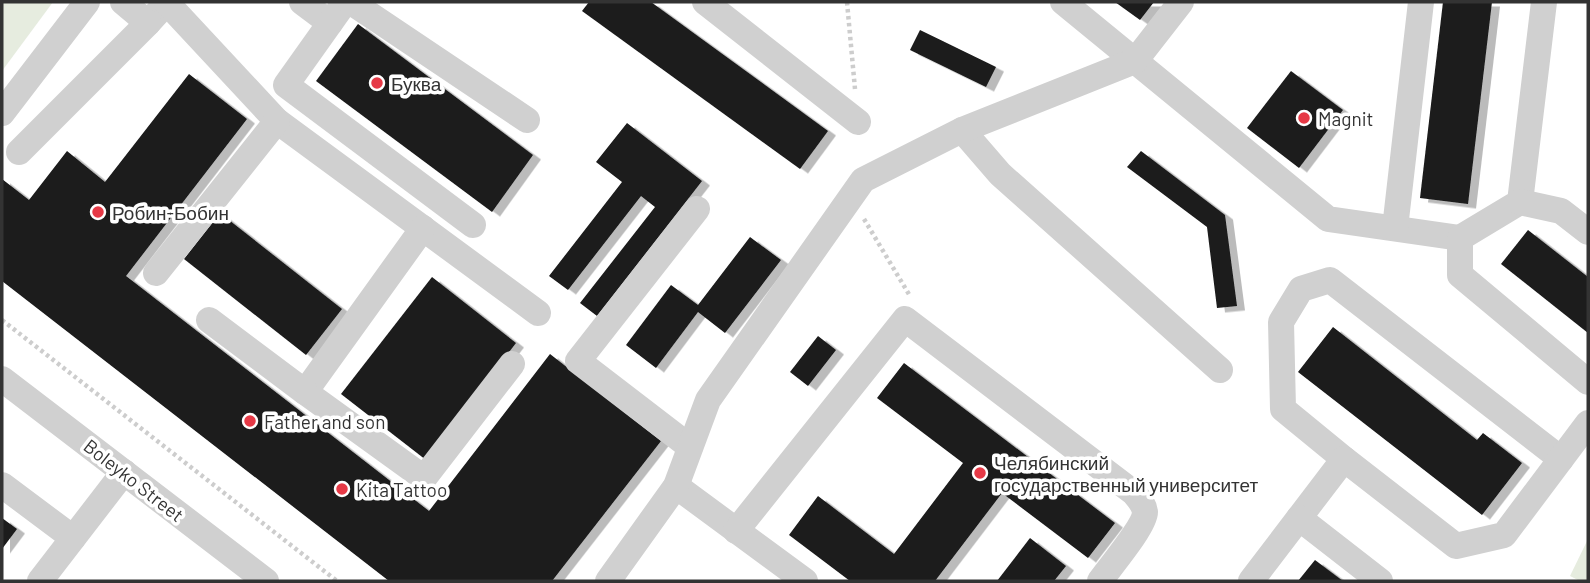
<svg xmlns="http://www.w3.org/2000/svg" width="1590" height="583" font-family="Barlow,sans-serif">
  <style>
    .green { fill: #e6ecdf }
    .building { fill: #1a1a1a; filter: url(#shadow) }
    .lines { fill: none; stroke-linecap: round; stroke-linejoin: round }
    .path { stroke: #cdcdcd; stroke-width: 4.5; stroke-dasharray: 3.5 3.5; stroke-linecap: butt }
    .minor { stroke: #d0d0d0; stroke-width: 26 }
    .poi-dot { fill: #e63946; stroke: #fff; stroke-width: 2.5 }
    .labels { text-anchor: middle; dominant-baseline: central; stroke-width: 7; stroke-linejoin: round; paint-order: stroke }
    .poi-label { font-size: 19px; fill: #333; stroke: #fff; text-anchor: start }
    .street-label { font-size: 19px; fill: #333; stroke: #fff }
  </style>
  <defs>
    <filter id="shadow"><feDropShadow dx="8" dy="4.5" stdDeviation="0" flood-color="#0004"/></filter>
  </defs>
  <rect width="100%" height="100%" fill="#fff"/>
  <g class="green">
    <polygon points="2,2 53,2 2,71"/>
    <polygon points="1588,539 1588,581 1580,581 1570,576"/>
  </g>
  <g class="building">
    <polygon points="589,2 651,2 828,131 800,169 582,11"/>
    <polygon points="1115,2 1154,2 1140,20"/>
    <polygon points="1443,2 1492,2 1468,204 1420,198"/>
    <polygon points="358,24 533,155 492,212 316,81"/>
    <polygon points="920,30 996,67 986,87 910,50"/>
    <polygon points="1291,71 1343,110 1299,168 1247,128"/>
    <polygon points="189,74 247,119 126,276 429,511 550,354 661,441 552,581 389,581 2,281 2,179 29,200 67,151 105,182"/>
    <polygon points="627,123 702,181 597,316 580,303 655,207 641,196 568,290 549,276 622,182 596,162"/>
    <polygon points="1141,151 1225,215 1237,306 1217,308 1207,227 1127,167"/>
    <polygon points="220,213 342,309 306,355 184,259"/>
    <polygon points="1528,230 1588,277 1588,333 1501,264"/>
    <polygon points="750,237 781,260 725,333 698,312 656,368 626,345 671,285 698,305"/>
    <polygon points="432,277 516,343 426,460 341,394"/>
    <polygon points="1333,327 1477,440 1483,433 1522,463 1482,515 1298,372"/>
    <polygon points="818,336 836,350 808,386 790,372"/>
    <polygon points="904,363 1115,523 1088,558 1002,493 935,581 850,581 789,535 818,496 894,554 963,463 877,398"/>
    <polygon points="2,518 17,529 2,549"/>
    <polygon points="1030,538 1066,566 1054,581 997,581"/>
    <polygon points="1315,560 1343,581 1298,581"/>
  </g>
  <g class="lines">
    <g class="path">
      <polyline points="847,2 855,89"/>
      <polyline points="864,219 910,296"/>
      <polyline points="2,320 337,581"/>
    </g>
    <g class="minor">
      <polyline points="123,2 148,23 159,11"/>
      <polyline points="302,2 330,23"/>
      <polyline points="345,2 286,85 473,225"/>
      <polyline points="351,2 527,120"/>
      <polyline points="705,2 858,122"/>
      <polyline points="1063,2 1328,219 1460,238"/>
      <polyline points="1544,2 1520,202 1460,238 1460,275 1588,382"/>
      <polyline points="167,3 277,121 538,313"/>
      <polyline points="2,113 87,2"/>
      <polyline points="962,130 1000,174 1220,370"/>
      <polyline points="19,152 148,23"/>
      <polyline points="1520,202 1561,211 1588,232"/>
      <polyline points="423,228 305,392 424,478 512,364"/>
      <polyline points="1395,228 1421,2"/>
      <polyline points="156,273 277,121"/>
      <polyline points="209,320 305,392"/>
      <polyline points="2,379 266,581"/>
      <polyline points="690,447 578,361 697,209"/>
      <polyline points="1344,459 1283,409 1281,322 1301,289 1330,280 1561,459"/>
      <polyline points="2,485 73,538"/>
      <polyline points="676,486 805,581"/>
      <polyline points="1299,518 1344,459 1456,546 1504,535 1588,423"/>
      <path d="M736,531L905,319L1134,493C1139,499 1144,504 1145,512C1145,526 1109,568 1100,581"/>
      <polyline points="40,581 124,472"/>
      <polyline points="608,581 676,486 708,400 863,180 962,130 1135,61 1181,2"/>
      <polyline points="1251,581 1299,518 1380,581"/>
    </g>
  </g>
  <g class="poi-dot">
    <circle cx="377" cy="83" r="7"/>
    <circle cx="1304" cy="118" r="7"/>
    <circle cx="98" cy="212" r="7"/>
    <circle cx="250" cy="421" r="7"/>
    <circle cx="980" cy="473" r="7"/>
    <circle cx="342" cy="489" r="7"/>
  </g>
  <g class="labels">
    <g class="poi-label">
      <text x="391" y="83">Буква</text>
      <text x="1318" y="118">Magnit</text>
      <text x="112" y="212">Робин-Бобин</text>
      <text x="264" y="421">Father and son</text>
      <text x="994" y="462">Челябинский<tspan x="994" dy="22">государственный университет</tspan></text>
      <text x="356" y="489">Kita Tattoo</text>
    </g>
    <g class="street-label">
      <text transform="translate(134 480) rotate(38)">Boleyko Street</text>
    </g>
  </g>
  <rect width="1590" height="583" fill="none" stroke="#333333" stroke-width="7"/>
</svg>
